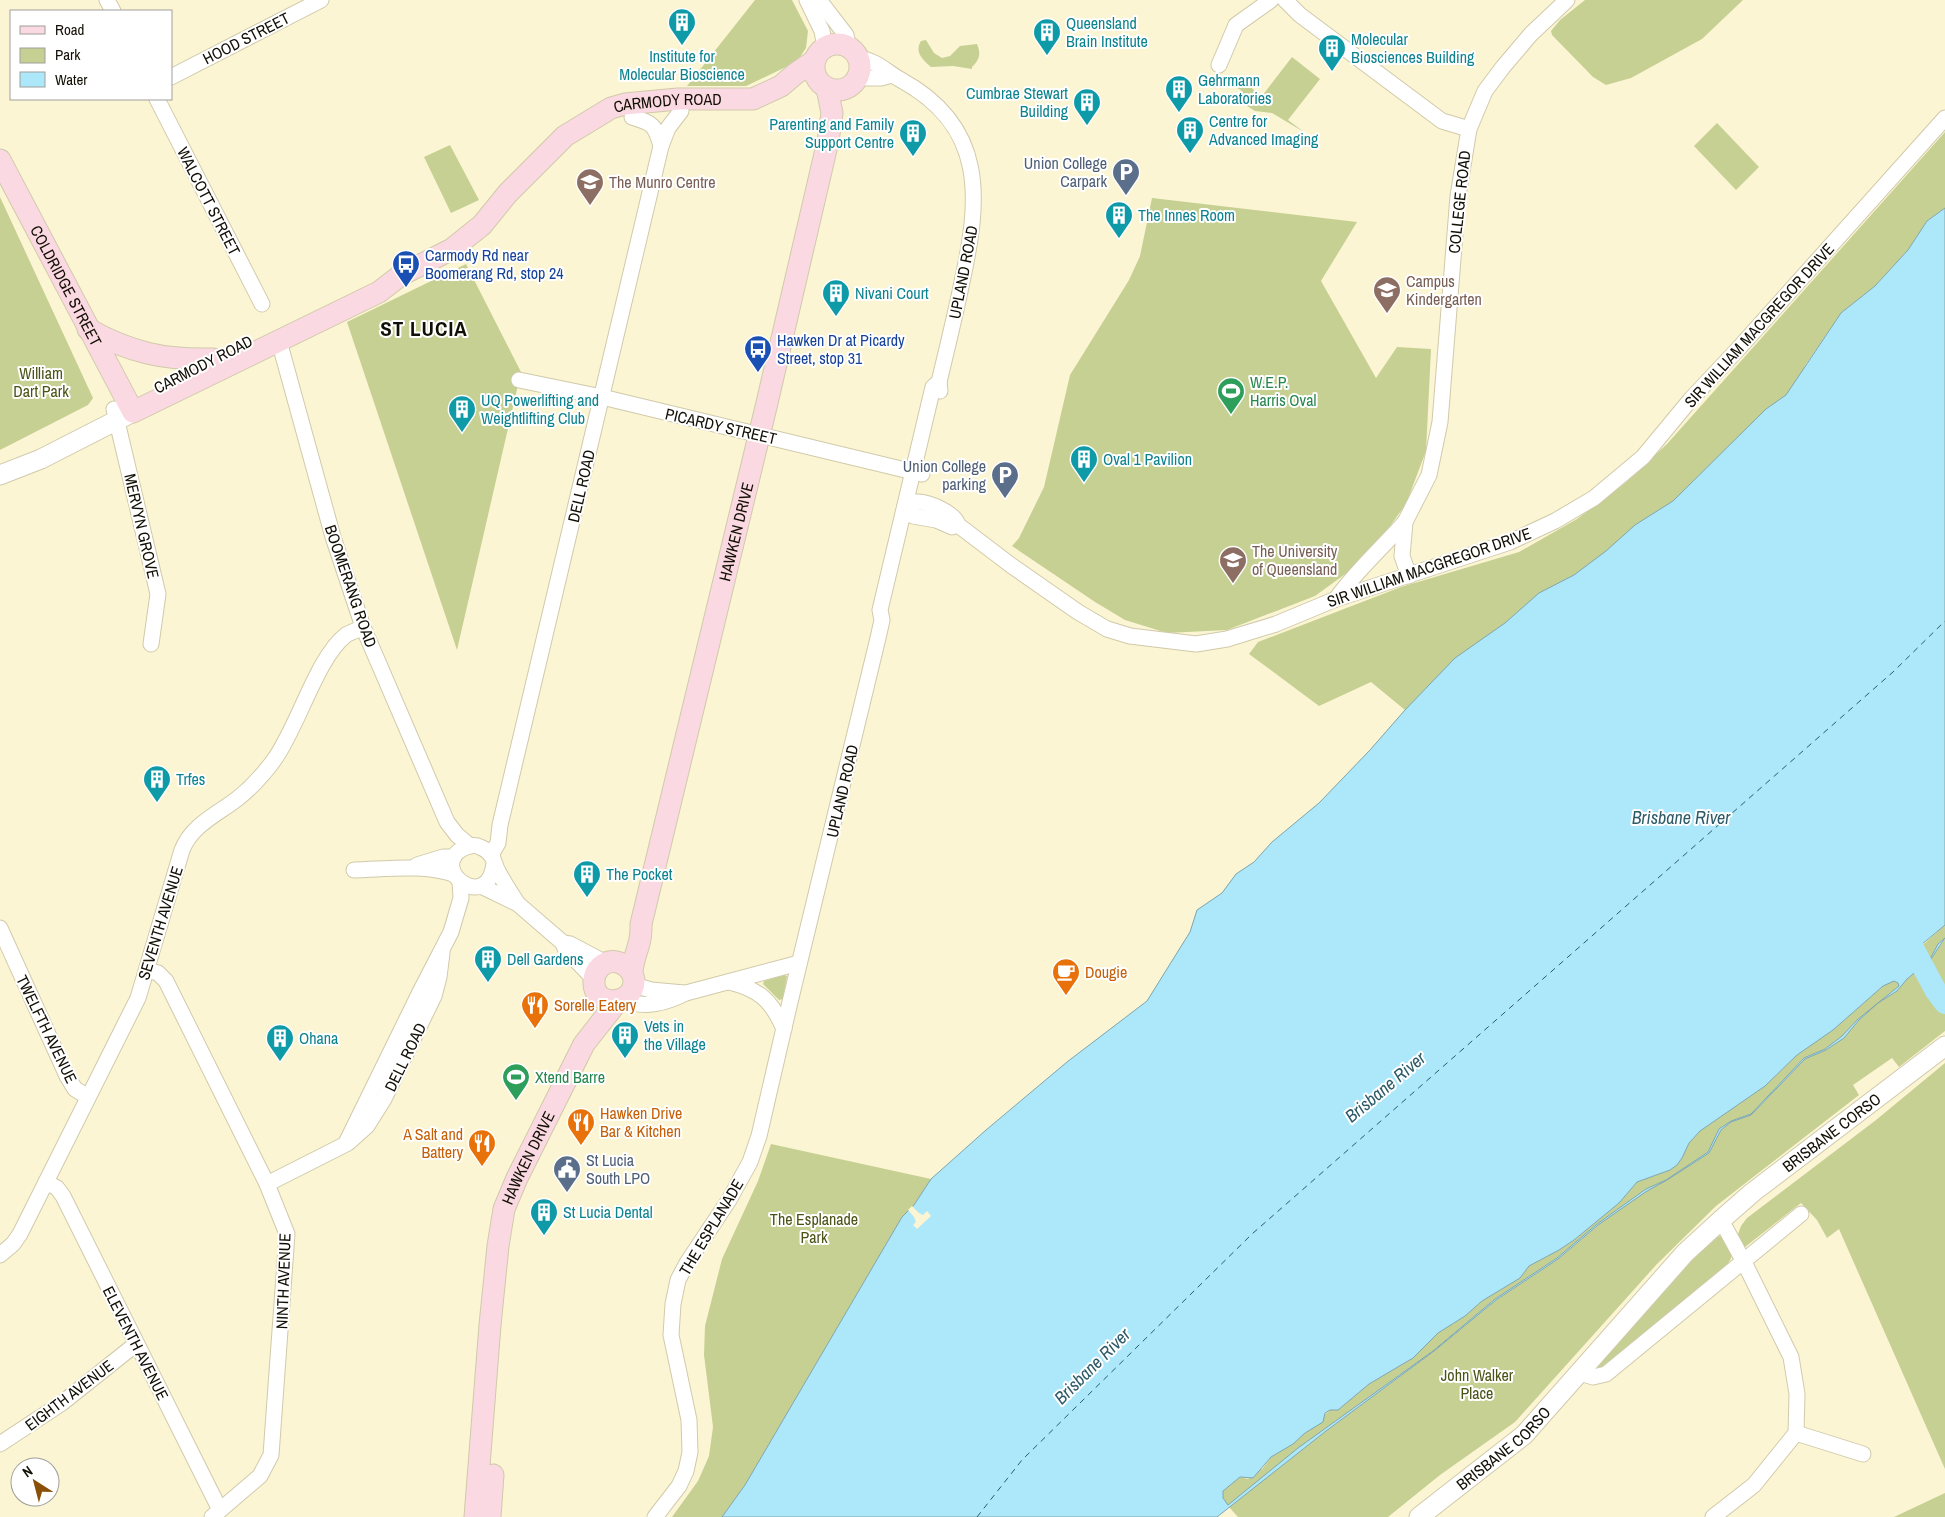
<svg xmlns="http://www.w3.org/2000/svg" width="1945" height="1517" font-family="'Archivo Narrow',sans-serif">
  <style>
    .green { fill: #c6d093 }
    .water { fill: #ade7fa; stroke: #7ea6b0; fill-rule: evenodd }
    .pier { fill: #fcf5d4 }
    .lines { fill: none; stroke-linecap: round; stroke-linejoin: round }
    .river { stroke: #ade7fa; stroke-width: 22 }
    .ferry { stroke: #2d5b69; stroke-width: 1; stroke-dasharray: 6 5; stroke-linecap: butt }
    .minor-casing { stroke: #d0caaa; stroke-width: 17 }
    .tertiary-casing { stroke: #d0caaa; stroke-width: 21 }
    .secondary-casing { stroke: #d0caaa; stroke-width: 23 }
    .minor { stroke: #fff; stroke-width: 15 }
    .tertiary { stroke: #fff; stroke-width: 19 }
    .secondary { stroke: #fbd9e2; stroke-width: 21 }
    .labels { text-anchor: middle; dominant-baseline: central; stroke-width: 4; stroke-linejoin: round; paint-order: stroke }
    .culture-label { font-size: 16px; fill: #0d838f; stroke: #fff; text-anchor: start }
    .street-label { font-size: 16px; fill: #120f05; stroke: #fff }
    .service-label { font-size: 16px; fill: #4e5e75; stroke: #fff; text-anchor: end }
    .education-label { font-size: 16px; fill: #785e54; stroke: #fff; text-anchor: start }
    .transit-label { font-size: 16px; fill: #164399; stroke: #fff; text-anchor: start }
    .park-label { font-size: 16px; fill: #4b5215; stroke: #fff }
    .leisure-label { font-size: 16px; fill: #27864d; stroke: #fff; text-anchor: start }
    .food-label { font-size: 16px; fill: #c56008; stroke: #fff; text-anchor: start }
    .water-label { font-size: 18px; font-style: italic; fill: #2d5b69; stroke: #fff }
    .district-label { font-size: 21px; font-weight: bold; letter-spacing: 1px; fill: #120f05; stroke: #fff }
  </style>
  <rect width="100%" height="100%" fill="#fcf5d4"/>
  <g class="green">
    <polygon points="755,0 792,0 808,31 806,48 800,57 788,66 746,86 687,86"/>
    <polygon points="1585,0 1743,0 1702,39 1631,78 1606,85 1593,77 1552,35 1551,31 1560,20"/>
    <path d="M926,40L934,53L942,58L950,56L960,46L977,44C981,54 980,59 972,67V69L953,66L931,67C923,60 914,52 921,41Z"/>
    <polygon points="1292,57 1320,79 1288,120 1304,132 1272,113 1255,111 1247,106 1238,96 1241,90 1237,88 1239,84 1242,86 1245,83 1262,96"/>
    <polygon points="1717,123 1759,167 1736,190 1694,146"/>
    <polygon points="1945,132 1945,208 1927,221 1908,250 1875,286 1841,313 1804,367 1945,258 1188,976 931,1179 914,1205 902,1217 745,1485 722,1517 672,1517 698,1481 709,1456 713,1427 704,1355 705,1326 722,1259 758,1181 771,1144 931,1179 1067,1062 1147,1001 1190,932 1197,910 1222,893 1236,874 1254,862 1272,842 1319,803 1370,750 1405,710 1371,682 1319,706 1249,654 1258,642 1401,587 1519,552 1577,519 1625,483 1667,444"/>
    <polygon points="450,145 479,200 451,213 424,157"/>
    <polygon points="0,197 93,398 88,405 0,450"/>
    <polygon points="1152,198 1357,222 1321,281 1376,378 1397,347 1431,349 1426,451 1406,504 1366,559 1315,596 1227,630 1167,633 1125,620 1095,602 1012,546 1019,538 1044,487 1070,375 1129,280 1140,256"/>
    <polygon points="466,264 521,372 457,650 347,322"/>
    <polygon points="1945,925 1945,938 1938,944 1930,959 1921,957 1916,951"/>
    <polygon points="1945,939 1945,1031 1899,1067 1892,1058 1853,1085 1859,1095 1716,1206 1657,1264 1515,1422 1440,1475 1388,1517 1238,1517 1229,1507 1326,1431 1434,1351 1496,1300 1558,1259 1598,1225 1647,1190 1667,1180 1709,1153 1721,1130 1731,1122 1751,1115 1805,1059 1826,1050 1844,1038 1859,1020 1878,1003 1897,991 1907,979 1931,959"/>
    <polygon points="784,975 787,976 783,999 779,1000 763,984 764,981"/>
    <polygon points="1894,981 1898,983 1899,986 1857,1020 1842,1036 1825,1049 1804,1058 1751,1114 1731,1121 1719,1129 1708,1152 1666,1180 1646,1189 1597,1224 1557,1258 1495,1299 1433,1351 1298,1448 1228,1506 1223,1498 1223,1491 1240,1477 1248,1479 1263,1468 1271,1457 1293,1444 1330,1410 1338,1410 1369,1384 1413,1358 1438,1333 1465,1316 1482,1301 1520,1278 1529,1266 1559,1250 1574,1240 1619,1203 1637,1182 1670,1170 1682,1158 1689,1143 1700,1131 1765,1086 1797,1055 1833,1030 1883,986"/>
    <polygon points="1945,1063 1945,1469 1839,1229 1827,1238 1817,1220 1801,1203 1745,1247 1742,1246 1737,1237 1741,1226 1747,1218 1876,1120"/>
    <path d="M1720,1236C1738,1251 1734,1257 1720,1273L1607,1368L1597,1369L1596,1366L1668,1282L1713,1238Z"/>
    <polygon points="1945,1493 1945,1517 1894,1517"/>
  </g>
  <path class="water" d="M1945,208V925L1921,945L1916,951L1921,957L1930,959L1938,944L1945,938L1931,959L1907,979L1897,991L1878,1003L1859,1020L1844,1038L1826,1050L1805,1059L1751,1115L1731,1122L1721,1130L1709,1153L1667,1180L1647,1191L1598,1225L1558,1259L1496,1300L1434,1351L1326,1431L1217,1517H722L745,1485L902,1217L914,1205L931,1179L986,1130L1067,1062L1147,1001L1190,932L1197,910L1222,893L1236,874L1254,862L1272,842L1319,803L1370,750L1405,710L1455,658L1505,623L1539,593L1574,575L1606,551L1635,525L1673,501L1766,409L1786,395L1841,313L1875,286L1908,250L1927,221ZM1894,981L1898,983L1899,986L1857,1020L1842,1036L1825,1049L1804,1058L1751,1114L1731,1121L1719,1129L1708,1152L1666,1180L1646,1189L1597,1224L1557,1258L1495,1299L1433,1351L1298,1448L1228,1505L1223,1498V1491L1240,1477L1253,1478L1271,1457L1293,1444L1305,1433L1323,1422L1325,1413L1330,1410H1338L1369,1384L1413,1358L1438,1333L1465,1316L1482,1301L1520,1278L1529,1266L1559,1250L1574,1240L1619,1203L1637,1182L1670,1170L1677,1165L1682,1158L1689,1143L1700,1131L1765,1086L1797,1055L1833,1030L1883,986Z"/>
  <polygon class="pier" points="912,1206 919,1213 923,1215 927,1211 931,1216 917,1229 913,1225 916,1222 914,1217 908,1210"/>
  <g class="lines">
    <polyline class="river" points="1908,939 1936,991 1945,1003"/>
    <polyline class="ferry" points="977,1517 1022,1460 1252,1234 1893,672 1945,621"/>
    <g class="minor-casing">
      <g id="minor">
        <polyline points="107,0 113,11"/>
        <polyline points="807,0 822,31 825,47"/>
        <polyline points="819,0 846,35 849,47"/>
        <polyline points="1285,0 1300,15 1442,121 1469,129"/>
        <path d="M858,58C878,61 885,71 901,80C987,127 980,199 962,282C955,316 947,349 939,382L940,391"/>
        <polyline points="1219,65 1236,25 1271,0"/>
        <polyline points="171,77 321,0"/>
        <polyline points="857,78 881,78 892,75"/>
        <polyline points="157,99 262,304"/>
        <path d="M632,117C653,123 655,125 661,146"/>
        <polyline points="279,341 333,537 363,627 447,822 457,835 470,846"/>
        <polyline points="519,380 602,397 922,474"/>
        <polyline points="114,409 158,594 151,644"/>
        <path d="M905,507C908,506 913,503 916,502C928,501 955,513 958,525L1012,566L1078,612L1107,629L1130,636L1196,644L1227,639L1276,624L1336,599L1510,542L1555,521L1594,498L1643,457L1691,399L1739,348L1945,118"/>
        <polyline points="905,507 913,516 936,520 952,527 958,525"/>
        <polyline points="1409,576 1402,556 1405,522 1429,475 1440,422 1458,196 1469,129 1485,91 1503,67 1531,34 1567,0"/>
        <path d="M1336,599C1356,571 1382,548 1405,522"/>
        <polyline points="491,855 498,843 500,825 661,146 668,128 681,111"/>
        <path d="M494,863C488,915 428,869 462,849C468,846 474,844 480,847C485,849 490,853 492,857C495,861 495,867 498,871C504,883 511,893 518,904"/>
        <polyline points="417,865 443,857 454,857"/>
        <path d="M354,870C388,869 422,864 454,874"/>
        <polyline points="481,886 518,904 562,942 566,950 594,979"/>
        <polyline points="0,928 67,1076 75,1089 88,1097"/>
        <polyline points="563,943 570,944 606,963"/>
        <polyline points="147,970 158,973 166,981 267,1184 287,1234 271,1455 260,1476 212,1517"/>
        <path d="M729,982C759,989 772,1001 784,1029"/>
        <polyline points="634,985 651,990 684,993"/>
        <path d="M623,1000C645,1009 666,1003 686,993L799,963"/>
        <polyline points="347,1141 420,992 451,932 461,898 460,882"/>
        <polyline points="46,1182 57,1188 63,1196 220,1510"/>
        <polyline points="267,1184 348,1143 367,1126 384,1099 434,996 439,977 442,953"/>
        <path d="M0,1255L13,1244L20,1234L138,998L182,850C192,825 216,815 237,799C251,788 263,775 274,760C298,727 317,657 346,635C351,632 358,630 363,627"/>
        <polyline points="1580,1373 1593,1377 1606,1374 1801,1214"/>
        <polyline points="1796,1433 1863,1454"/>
        <polyline points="0,1444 62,1403 136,1344"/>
        <polyline points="655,1517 679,1486 686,1471 690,1452 689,1420 671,1335 673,1304 678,1280 687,1263 729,1200 750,1162 759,1136 790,1002 878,638 882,620 880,610 933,387 939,382"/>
        <polyline points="1713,1517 1754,1485 1796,1433 1797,1394 1791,1357 1744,1262 1721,1220"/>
      </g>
    </g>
    <g class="tertiary-casing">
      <g id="tertiary">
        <polyline points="0,475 41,459 133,412"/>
        <path id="s1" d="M1419,1517L1524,1435L1685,1253L1721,1220L1753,1192L1945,1046"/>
      </g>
    </g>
    <g class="secondary-casing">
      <g id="secondary">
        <circle cx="837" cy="67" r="23"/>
        <path id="s2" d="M0,160L133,412L379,292L401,275L452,249L482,225L508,193L565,136L611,108L625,104L678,99H753L781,86L795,74L814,61"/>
        <path d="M88,329C131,353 164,360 213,359"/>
        <path id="s3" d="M632,973C625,962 611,957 600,967C596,971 594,976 594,981C592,1008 635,1007 634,980C634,978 632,975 632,973C632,962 638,950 640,939C641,934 641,929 641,924L766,407L828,141L832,113L827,88"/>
        <path id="s4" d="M475,1517L490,1325L498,1246L504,1209L517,1178L584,1044L617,1002"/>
        <polyline points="490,1517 493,1475"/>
      </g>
    </g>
    <use href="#minor" class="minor"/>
    <use href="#tertiary" class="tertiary"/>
    <use href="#secondary" class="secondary"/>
  </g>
  <defs>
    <g id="building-pin" transform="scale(1.4375)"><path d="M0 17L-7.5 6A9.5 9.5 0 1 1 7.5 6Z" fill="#0f9aa8" stroke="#fff"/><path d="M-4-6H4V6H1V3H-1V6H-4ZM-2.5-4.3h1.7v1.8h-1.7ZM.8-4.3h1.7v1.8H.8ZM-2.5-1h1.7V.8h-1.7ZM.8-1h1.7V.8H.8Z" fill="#fff"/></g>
    <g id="parking-pin" transform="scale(1.4375)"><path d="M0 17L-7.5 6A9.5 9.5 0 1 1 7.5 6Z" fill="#5c6f8a" stroke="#fff"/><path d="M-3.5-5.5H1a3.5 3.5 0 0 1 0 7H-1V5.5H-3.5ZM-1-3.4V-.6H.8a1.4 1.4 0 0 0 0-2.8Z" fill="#fff"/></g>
    <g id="school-pin" transform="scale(1.4375)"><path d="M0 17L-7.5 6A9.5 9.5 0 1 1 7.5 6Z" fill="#8d6e63" stroke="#fff"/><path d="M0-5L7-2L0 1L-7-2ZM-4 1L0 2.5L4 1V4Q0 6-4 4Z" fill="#fff"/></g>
    <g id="bus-pin" transform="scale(1.4375)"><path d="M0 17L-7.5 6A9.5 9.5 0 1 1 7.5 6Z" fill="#1a4fb4" stroke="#fff"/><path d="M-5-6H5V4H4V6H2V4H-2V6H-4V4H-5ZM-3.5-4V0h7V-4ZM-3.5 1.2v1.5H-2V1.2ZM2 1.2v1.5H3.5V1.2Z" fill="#fff"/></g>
    <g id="stadium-pin" transform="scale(1.4375)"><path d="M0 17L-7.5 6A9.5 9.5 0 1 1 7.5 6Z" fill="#2e9e5b" stroke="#fff"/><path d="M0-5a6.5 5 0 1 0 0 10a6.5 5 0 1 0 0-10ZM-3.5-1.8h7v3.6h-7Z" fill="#fff"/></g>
    <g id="university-pin" transform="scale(1.4375)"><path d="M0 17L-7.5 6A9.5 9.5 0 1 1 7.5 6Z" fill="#8d6e63" stroke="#fff"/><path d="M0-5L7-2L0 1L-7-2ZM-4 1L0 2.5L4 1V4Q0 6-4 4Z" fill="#fff"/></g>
    <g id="cafe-pin" transform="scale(1.4375)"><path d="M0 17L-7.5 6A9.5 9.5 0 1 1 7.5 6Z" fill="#e8710a" stroke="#fff"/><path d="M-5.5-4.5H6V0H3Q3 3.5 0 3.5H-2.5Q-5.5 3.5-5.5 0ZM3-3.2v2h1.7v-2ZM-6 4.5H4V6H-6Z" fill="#fff"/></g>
    <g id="restaurant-pin" transform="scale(1.4375)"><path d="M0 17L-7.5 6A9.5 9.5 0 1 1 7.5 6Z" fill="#e8710a" stroke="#fff"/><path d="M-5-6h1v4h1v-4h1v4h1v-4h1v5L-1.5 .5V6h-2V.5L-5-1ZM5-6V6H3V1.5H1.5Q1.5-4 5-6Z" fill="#fff"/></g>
    <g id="civic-pin" transform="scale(1.4375)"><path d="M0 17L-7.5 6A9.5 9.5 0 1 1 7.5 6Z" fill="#5c6f8a" stroke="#fff"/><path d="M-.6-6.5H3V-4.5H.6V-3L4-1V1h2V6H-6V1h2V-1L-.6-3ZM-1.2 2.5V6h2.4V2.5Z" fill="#fff"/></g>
  </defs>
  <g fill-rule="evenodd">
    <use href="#building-pin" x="682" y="22"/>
    <use href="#building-pin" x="1047" y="32"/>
    <use href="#building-pin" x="1332" y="48"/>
    <use href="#building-pin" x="1179" y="89"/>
    <use href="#building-pin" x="1087" y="102"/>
    <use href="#building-pin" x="1190" y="130"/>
    <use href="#building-pin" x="913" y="133"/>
    <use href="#parking-pin" x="1126" y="172"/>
    <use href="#school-pin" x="590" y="182"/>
    <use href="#building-pin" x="1119" y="215"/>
    <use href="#bus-pin" x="406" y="264"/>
    <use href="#school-pin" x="1387" y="290"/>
    <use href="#building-pin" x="836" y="293"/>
    <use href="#bus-pin" x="758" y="349"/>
    <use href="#stadium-pin" x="1231" y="391"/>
    <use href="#building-pin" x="462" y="409"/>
    <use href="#building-pin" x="1084" y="459"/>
    <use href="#parking-pin" x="1005" y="475"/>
    <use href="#university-pin" x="1233" y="560"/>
    <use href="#building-pin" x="157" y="779"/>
    <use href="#building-pin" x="587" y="874"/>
    <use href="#building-pin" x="488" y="959"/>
    <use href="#cafe-pin" x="1066" y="972"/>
    <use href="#restaurant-pin" x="535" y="1005"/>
    <use href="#building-pin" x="625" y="1035"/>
    <use href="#building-pin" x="280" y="1038"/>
    <use href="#stadium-pin" x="516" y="1077"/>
    <use href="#restaurant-pin" x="581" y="1122"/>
    <use href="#restaurant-pin" x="482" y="1143"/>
    <use href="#civic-pin" x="567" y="1169"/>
    <use href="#building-pin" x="544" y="1212"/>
  </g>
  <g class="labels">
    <g class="culture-label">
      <text x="1066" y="23">Queensland<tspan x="1066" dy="18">Brain Institute</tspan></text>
      <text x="1351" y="39">Molecular<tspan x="1351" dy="18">Biosciences Building</tspan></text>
      <text x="682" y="56" text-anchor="middle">Institute for<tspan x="682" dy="18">Molecular Bioscience</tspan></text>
      <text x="1198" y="80">Gehrmann<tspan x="1198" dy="18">Laboratories</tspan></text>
      <text x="1068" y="93" text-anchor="end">Cumbrae Stewart<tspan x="1068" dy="18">Building</tspan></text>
      <text x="1209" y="121">Centre for<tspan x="1209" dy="18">Advanced Imaging</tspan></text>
      <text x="894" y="124" text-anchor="end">Parenting and Family<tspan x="894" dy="18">Support Centre</tspan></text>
      <text x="1138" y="215">The Innes Room</text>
      <text x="855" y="293">Nivani Court</text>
      <text x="481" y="400">UQ Powerlifting and<tspan x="481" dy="18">Weightlifting Club</tspan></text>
      <text x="1103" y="459">Oval 1 Pavilion</text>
      <text x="176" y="779">Trfes</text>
      <text x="606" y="874">The Pocket</text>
      <text x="507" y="959">Dell Gardens</text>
      <text x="644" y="1026">Vets in<tspan x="644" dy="18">the Village</tspan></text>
      <text x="299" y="1038">Ohana</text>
      <text x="563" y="1212">St Lucia Dental</text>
    </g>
    <g class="street-label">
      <text transform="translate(246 38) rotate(-27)">HOOD STREET</text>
      <text stroke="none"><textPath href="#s2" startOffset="915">CARMODY ROAD</textPath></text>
      <text transform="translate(209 201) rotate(63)">WALCOTT STREET</text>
      <text transform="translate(1459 202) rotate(-84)">COLLEGE ROAD</text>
      <text transform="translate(963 272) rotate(-79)">UPLAND ROAD</text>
      <text stroke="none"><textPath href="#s2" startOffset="142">COLDRIDGE STREET</textPath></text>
      <text transform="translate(1759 325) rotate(-48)">SIR WILLIAM MACGREGOR DRIVE</text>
      <text transform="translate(203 364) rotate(-27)">CARMODY ROAD</text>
      <text transform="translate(721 426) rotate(13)">PICARDY STREET</text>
      <text transform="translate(581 486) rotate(-77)">DELL ROAD</text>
      <text transform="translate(142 526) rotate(77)">MERVYN GROVE</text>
      <text stroke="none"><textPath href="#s3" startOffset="578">HAWKEN DRIVE</textPath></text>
      <text transform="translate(1429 567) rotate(-19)">SIR WILLIAM MACGREGOR DRIVE</text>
      <text transform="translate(351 586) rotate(71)">BOOMERANG ROAD</text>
      <text transform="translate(842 791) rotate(-77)">UPLAND ROAD</text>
      <text transform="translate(160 923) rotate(-73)">SEVENTH AVENUE</text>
      <text transform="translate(47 1029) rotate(64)">TWELFTH AVENUE</text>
      <text transform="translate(405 1057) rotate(-64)">DELL ROAD</text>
      <text stroke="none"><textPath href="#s1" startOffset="566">BRISBANE CORSO</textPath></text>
      <text stroke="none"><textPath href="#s4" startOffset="366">HAWKEN DRIVE</textPath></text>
      <text transform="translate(711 1227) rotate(-59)">THE ESPLANADE</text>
      <text transform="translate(283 1281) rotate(-88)">NINTH AVENUE</text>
      <text transform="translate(136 1343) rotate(63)">ELEVENTH AVENUE</text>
      <text transform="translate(69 1395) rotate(-37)">EIGHTH AVENUE</text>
      <text stroke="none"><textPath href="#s1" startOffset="109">BRISBANE CORSO</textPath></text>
    </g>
    <g class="service-label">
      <text x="1107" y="163">Union College<tspan x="1107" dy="18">Carpark</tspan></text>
      <text x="986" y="466">Union College<tspan x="986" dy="18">parking</tspan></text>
      <text x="586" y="1160" text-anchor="start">St Lucia<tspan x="586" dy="18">South LPO</tspan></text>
    </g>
    <g class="education-label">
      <text x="609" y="182">The Munro Centre</text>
      <text x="1406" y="281">Campus<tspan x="1406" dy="18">Kindergarten</tspan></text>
      <text x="1252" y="551">The University<tspan x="1252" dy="18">of Queensland</tspan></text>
    </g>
    <g class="transit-label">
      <text x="425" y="255">Carmody Rd near<tspan x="425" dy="18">Boomerang Rd, stop 24</tspan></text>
      <text x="777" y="340">Hawken Dr at Picardy<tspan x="777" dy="18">Street, stop 31</tspan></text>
    </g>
    <g class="park-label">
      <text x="41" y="373">William<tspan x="41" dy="18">Dart Park</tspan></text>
      <text x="814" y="1219">The Esplanade<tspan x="814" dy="18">Park</tspan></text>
      <text x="1477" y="1375">John Walker<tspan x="1477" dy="18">Place</tspan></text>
    </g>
    <g class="leisure-label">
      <text x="1250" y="382">W.E.P.<tspan x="1250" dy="18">Harris Oval</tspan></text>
      <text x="535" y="1077">Xtend Barre</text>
    </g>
    <g class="food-label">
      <text x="1085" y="972">Dougie</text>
      <text x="554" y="1005">Sorelle Eatery</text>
      <text x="600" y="1113">Hawken Drive<tspan x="600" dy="18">Bar &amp; Kitchen</tspan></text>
      <text x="463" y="1134" text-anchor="end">A Salt and<tspan x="463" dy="18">Battery</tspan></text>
    </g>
    <g class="water-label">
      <text x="1681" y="817">Brisbane River</text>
      <text transform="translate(1385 1087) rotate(-40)">Brisbane River</text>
      <text transform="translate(1092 1366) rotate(-45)">Brisbane River</text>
    </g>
    <g class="district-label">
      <text x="424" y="328">ST LUCIA</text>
    </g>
  </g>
  <rect x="10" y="10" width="162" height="90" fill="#ffffff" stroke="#a09f9b"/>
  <rect x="20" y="26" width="25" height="8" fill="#fbd9e2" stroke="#a09f9b"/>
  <text x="55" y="35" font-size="15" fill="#120f05">Road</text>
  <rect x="20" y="48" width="25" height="15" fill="#c6d093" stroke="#a09f9b"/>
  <text x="55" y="60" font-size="15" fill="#120f05">Park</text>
  <rect x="20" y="72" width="25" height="15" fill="#ade7fa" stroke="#a09f9b"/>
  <text x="55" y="85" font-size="15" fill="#120f05">Water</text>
  <g transform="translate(35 1482) rotate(324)"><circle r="24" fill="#ffffff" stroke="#a09f9b"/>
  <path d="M0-4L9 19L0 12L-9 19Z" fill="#8a5007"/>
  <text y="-8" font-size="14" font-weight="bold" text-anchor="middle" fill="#120f05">N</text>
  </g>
</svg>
